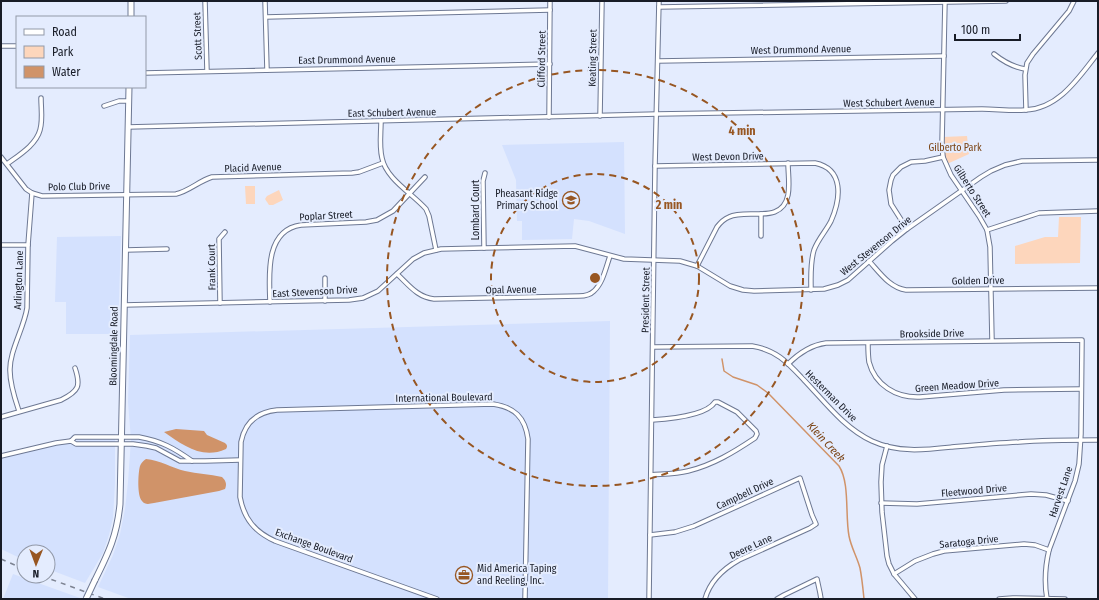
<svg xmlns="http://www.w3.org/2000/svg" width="1099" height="600" font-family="'Fira Sans Condensed',sans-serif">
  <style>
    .built { fill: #d4e1fe }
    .green { fill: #fdd6bc }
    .water { fill: #d09369 }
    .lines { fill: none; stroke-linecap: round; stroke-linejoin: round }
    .stream { stroke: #d09369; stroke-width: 1.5 }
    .street-casing { stroke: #6d7893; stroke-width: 5.5 }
    .secondary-casing { stroke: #6d7893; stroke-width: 7 }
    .street { stroke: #fff; stroke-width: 3.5 }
    .secondary { stroke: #fff; stroke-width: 5 }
    .rail { stroke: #7d8392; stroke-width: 1.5; stroke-dasharray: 5 5; stroke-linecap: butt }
    .secondary-bridge-casing { stroke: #6d7893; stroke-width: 7; stroke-linecap: butt }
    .secondary-bridge { stroke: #fff; stroke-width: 5 }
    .ring { fill: none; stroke: #975622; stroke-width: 2; stroke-dasharray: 7 5 }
    .labels { text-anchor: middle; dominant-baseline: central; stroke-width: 4; stroke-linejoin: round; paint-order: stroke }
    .street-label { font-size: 10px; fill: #181c27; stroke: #e4ecfe }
    .park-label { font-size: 10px; fill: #7a4211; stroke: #e4ecfe }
    .poi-label { font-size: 10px; fill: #181c27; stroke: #e4ecfe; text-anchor: end }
    .water-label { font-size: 11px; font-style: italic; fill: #794010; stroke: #e4ecfe }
    .centre { fill: #975622; stroke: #e4ecfe; stroke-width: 2 }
    .ring-label { font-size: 12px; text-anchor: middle; font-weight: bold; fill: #975622; stroke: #e4ecfe; stroke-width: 4; stroke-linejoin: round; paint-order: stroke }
  </style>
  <rect width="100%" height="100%" fill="#e4ecfe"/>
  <g class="built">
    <polygon points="624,142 625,234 589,221 574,219 572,239 522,240 522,221 517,221 516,180 502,145"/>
    <polygon points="121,236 118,334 66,334 66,302 55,302 57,237"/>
    <polygon points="610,321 608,599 131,599 98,587 113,555 120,534 125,509 128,482 131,440 128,402 130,335"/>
    <polygon points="115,434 115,483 113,518 109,535 103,553 85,583 48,569 48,552 24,552 24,560 1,549 1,457 70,441 72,435"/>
    <polygon points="13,574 80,598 3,599"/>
  </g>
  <g class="green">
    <polygon points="967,136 969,154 947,164 944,156 943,137"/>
    <polygon points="245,186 255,186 255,204 246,204"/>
    <polygon points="279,190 283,200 273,205 269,205 265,199 267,196"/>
    <polygon points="1059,217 1081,217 1080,263 1015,264 1015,246 1045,237 1058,237"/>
  </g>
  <g class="water">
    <path d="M176,429L204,431L207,435L225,443C227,445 228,446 226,449C202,460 183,445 164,432Z"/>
    <path d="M146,459C160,460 172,468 185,471C197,474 210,474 222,477C226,481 227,484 225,489L219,491L154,503C149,504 145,505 142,501C137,496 138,473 140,466C141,463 143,461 146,459Z"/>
  </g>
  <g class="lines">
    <path class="stream" d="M722,359L724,371L733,377L757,385L768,393L839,466C850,483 845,515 849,536C851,547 857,557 860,568C862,578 863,589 864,599"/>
    <g class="street-casing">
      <g id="street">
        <polyline points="205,1 207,71"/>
        <polyline points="265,1 267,70"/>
        <polyline points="945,1 942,143 943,157 951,175 979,216 987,230 990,247 992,340"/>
        <polyline points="659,7 1006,1"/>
        <polyline points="266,17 550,10"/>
        <polyline points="1,46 17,46"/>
        <path d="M994,54C1004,62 1013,67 1025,69"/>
        <polyline points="658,61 944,56"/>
        <polyline points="145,73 550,64"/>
        <polyline points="104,106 119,101 129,101"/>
        <polyline points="1026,110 1025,75 1027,63 1033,54 1069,11 1074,1"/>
        <polyline points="600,116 602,1"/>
        <polyline points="549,117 550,1"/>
        <path d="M381,121C381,133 379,146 382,158C386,179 413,194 426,209L429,216L436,250"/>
        <path d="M128,127L657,114L982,109C996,109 1011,111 1025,110C1059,109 1079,77 1098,53"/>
        <path d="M1,157L26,189L32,193L42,196L176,194C189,191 199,181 212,177L352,173L359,172L383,163"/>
        <path d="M7,164C19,155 36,145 40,130C43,120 41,109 41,98"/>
        <path d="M655,166L815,163C844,169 841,198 831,221C826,231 818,239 814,250C810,263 811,277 811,290"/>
        <polyline points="761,214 761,236"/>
        <polyline points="907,229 891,204 889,190 891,180 893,175 901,167 911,162 925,161 943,157"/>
        <polyline points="987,230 1039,213 1098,211"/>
        <polyline points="1,245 28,245"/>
        <polyline points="484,248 483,181 485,173"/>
        <polyline points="126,250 167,249"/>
        <path d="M869,261C880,273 890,288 906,290L1098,288"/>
        <path d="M697,266L717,227C720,223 724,219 729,217C747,208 782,225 788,195C790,185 788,173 788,163"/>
        <path d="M397,274C409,285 417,297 434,299L579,296C585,296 590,295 594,291C603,283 606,267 610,256"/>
        <polyline points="325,278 325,301"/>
        <path d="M270,302C269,275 265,230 301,225L366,222L377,220L393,211L425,177"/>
        <polyline points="220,303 219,239 225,232"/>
        <polyline points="124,305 349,300 363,298 378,291 413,259 424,253 441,249 484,248 575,246 624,259 680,261 697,266 730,286 743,290 754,291 824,289 838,285 848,280 892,241 907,229 981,177 991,171 1005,165 1022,161 1098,160"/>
        <path d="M868,343C868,349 868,355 869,362C875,385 896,398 920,397L1004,390L1081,389"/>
        <path d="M653,347L752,346C777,350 788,363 804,380C825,402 844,428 872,441C898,453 924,450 952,447C975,445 997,443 1019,442C1045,440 1072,440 1098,440"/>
        <path d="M788,364C799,353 811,345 826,343L1082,340L1081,434L1079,464L1075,481L1049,550C1045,567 1044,582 1047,599"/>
        <path d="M19,411C15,399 10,385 10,371C9,352 24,328 27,308L28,245L32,193"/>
        <path d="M1,417L61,400C79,391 81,386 75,368"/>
        <path d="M71,441L75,437H139C161,441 174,448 192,461"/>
        <polyline points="887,446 882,465 881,482 882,512 887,556 889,564 894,574 915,599"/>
        <polyline points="1,456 56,443 71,441 76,444 133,444 147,446 156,448 180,461 205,461 240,460"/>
        <path d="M651,475C663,474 676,474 688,471C713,465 734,452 755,438L757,434L756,431L737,412L718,402H715C706,416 668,419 652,420"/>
        <polyline points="881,503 917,504 1031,494 1046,495 1068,501"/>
        <path d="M650,535L675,532L694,526L800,478L812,515L816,524L810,528L739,560C723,569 710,581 705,599"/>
        <polyline points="894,574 915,561 933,554 944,551 1024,544 1035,545 1049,550"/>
        <path d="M437,599L275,541C255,532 244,519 240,497L241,442C245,422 257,412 277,410L493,404C514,407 525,417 528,439L525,599"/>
        <polyline points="649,599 655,166 659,1"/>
        <polyline points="777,599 784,595 817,579 820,593 821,599"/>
        <polyline points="999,599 1013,598 1065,599"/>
      </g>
    </g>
    <g class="secondary-casing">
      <g id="secondary">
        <polyline points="131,17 131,1"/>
        <path d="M95,580C109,552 117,535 120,504L129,87"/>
      </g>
    </g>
    <use href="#street" class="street"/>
    <use href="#secondary" class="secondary"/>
    <g class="rail">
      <polyline points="1,559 24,569"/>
      <polyline points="42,576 105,599"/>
    </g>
    <g class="secondary-bridge-casing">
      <polyline id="secondary-bridge" points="86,599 95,580"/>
    </g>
    <use href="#secondary-bridge" class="secondary-bridge"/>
  </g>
  <g class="ring">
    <circle cx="595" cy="278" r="104"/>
    <circle cx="595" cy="278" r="208"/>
  </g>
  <defs>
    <g id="school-ring" transform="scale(0.9)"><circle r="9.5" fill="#e4ecfe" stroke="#975622" stroke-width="1.5"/><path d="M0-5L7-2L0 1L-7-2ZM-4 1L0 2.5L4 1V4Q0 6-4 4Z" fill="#975622"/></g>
    <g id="office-ring" transform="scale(0.9)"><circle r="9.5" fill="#e4ecfe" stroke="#975622" stroke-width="1.5"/><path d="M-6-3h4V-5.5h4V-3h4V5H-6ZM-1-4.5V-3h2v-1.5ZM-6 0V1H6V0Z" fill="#975622"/></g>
  </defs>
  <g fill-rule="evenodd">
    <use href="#school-ring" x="571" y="200"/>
    <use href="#office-ring" x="464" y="575"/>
  </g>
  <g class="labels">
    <g class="street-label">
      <text transform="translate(198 36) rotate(-92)">Scott Street</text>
      <text transform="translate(801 50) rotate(-1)">West Drummond Avenue</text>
      <text transform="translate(593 58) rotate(-89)">Keating Street</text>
      <text transform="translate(542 59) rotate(-89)">Clifford Street</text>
      <text transform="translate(347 60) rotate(-1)">East Drummond Avenue</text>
      <text transform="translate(889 103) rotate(-1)">West Schubert Avenue</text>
      <text transform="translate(392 113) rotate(-1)">East Schubert Avenue</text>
      <text transform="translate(728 157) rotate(-1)">West Devon Drive</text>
      <text transform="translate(253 168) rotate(-2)">Placid Avenue</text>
      <text transform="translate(79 187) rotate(-1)">Polo Club Drive</text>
      <text transform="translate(972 191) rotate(57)">Gilberto Street</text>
      <text transform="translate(476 210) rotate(-90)">Lombard Court</text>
      <text transform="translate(326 216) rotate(-3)">Poplar Street</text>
      <text transform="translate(876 246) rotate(-39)">West Stevenson Drive</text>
      <text transform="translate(212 267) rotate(-91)">Frank Court</text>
      <text transform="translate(19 280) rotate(-88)">Arlington Lane</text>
      <text transform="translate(978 281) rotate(-1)">Golden Drive</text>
      <text transform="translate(511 290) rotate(-1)">Opal Avenue</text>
      <text transform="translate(315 292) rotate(-3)">East Stevenson Drive</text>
      <text transform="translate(646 300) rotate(-89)">President Street</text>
      <text transform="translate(932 334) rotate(-1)">Brookside Drive</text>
      <text transform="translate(114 346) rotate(-89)">Bloomingdale Road</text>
      <text transform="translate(957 386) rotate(-4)">Green Meadow Drive</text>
      <text transform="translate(831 396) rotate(45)">Hesterman Drive</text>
      <text transform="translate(444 398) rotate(-1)">International Boulevard</text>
      <text transform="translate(974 491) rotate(-5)">Fleetwood Drive</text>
      <text transform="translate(1061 492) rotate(-71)">Harvest Lane</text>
      <text transform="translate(745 494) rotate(-25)">Campbell Drive</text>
      <text transform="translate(969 542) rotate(-6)">Saratoga Drive</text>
      <text transform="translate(314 546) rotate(20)">Exchange Boulevard</text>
      <text transform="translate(751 547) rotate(-25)">Deere Lane</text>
    </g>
    <g class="park-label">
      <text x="955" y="148">Gilberto Park</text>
    </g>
    <g class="poi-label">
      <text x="558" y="194">Pheasant Ridge<tspan x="558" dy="12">Primary School</tspan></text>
      <text x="477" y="569" text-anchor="start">Mid America Taping<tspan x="477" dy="12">and Reeling, Inc.</tspan></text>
    </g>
    <g class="water-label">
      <text transform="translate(826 442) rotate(47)">Klein Creek</text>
    </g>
  </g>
  <circle cx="595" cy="278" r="6" class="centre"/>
  <g class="ring-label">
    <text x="742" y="135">4 min</text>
    <text x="669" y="209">2 min</text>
  </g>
  <rect width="1099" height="600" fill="none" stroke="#181c27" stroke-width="4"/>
  <rect x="16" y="16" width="130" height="72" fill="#e4ecfe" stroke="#9299a8"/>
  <rect x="24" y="29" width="20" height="6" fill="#ffffff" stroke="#9299a8"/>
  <text x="52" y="36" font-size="12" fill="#181c27">Road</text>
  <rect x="24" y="46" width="20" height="12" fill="#fdd6bc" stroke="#9299a8"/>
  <text x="52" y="56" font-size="12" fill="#181c27">Park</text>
  <rect x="24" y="66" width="20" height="12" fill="#d09369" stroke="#9299a8"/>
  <text x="52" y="76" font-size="12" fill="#181c27">Water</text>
  <g transform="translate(36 564) rotate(181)"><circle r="19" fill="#e4ecfe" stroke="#9299a8"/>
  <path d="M0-3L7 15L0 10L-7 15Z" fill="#975622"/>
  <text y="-6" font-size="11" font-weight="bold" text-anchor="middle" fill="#181c27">N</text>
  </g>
  <path d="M955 34v6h65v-6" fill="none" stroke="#181c27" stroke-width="2"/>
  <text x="961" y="34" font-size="12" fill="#181c27" stroke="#e4ecfe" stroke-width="3" paint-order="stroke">100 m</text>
</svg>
